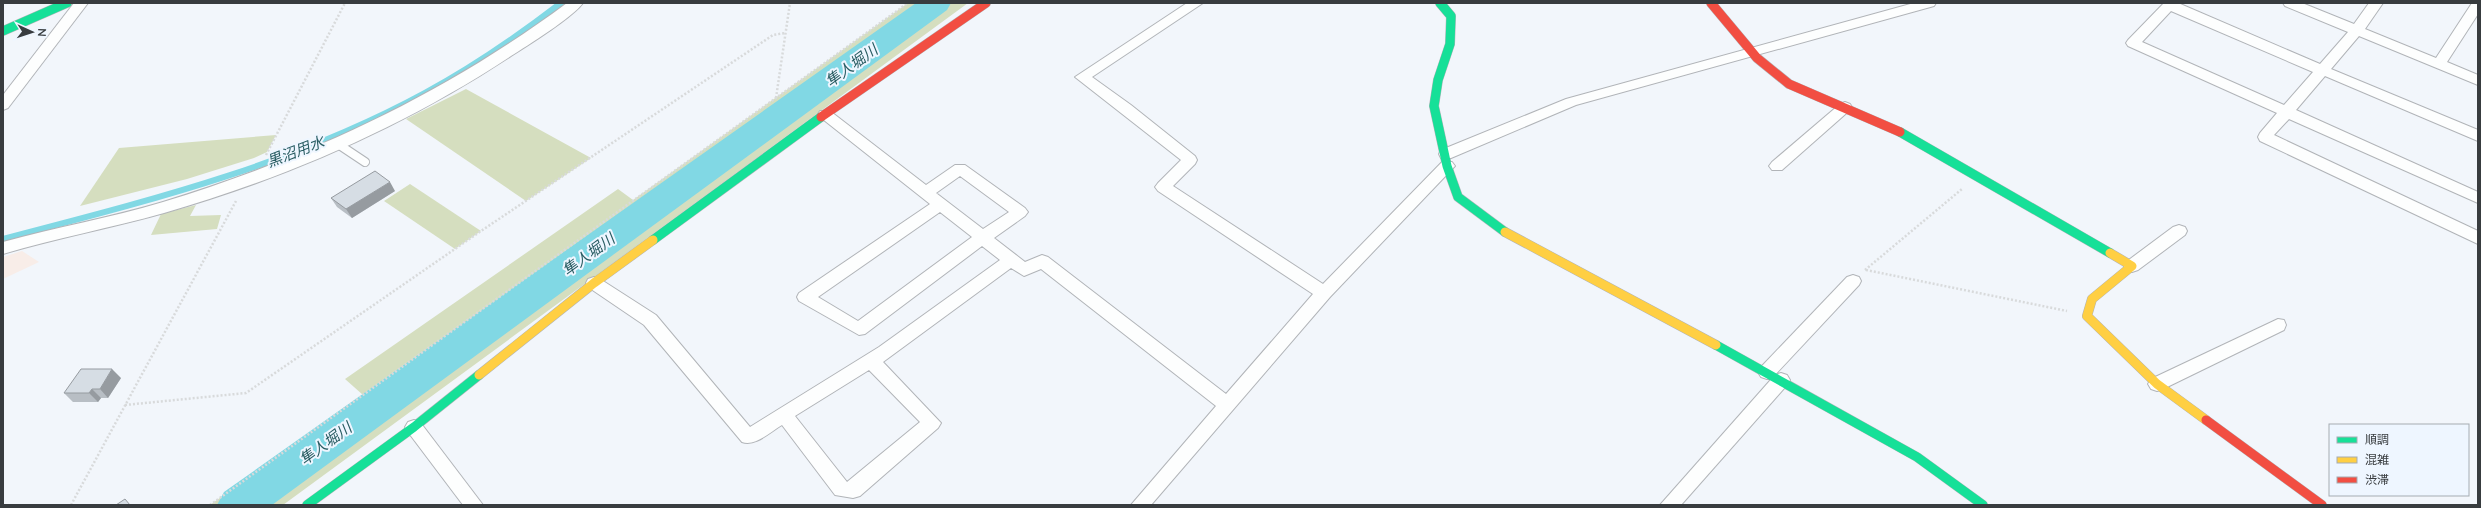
<svg xmlns="http://www.w3.org/2000/svg" width="2481" height="508" font-family="Lato,'Noto Sans JP',sans-serif">
  <style>
    .industrial { fill: #f8ede8 }
    .green { fill: #d5debf }
    .lines { fill: none; stroke-linecap: round; stroke-linejoin: round }
    .stream { stroke: #81d8e4; stroke-width: 6 }
    .river { fill: #81d8e4; fill-rule: evenodd }
    .lane-casing { stroke: #b1b4b8; stroke-width: 10 }
    .street-casing { stroke: #b1b4b8; stroke-width: 2 }
    .fast-casing { stroke: #b1b4b8; stroke-width: 10 }
    .slow-casing { stroke: #b1b4b8; stroke-width: 10 }
    .jam-casing { stroke: #b1b4b8; stroke-width: 10 }
    .path { stroke: #d8dadb; stroke-width: 2.5; stroke-dasharray: 2 2; stroke-linecap: butt }
    .lane { stroke: #fdfefe; stroke-width: 8 }
    .street { fill: #fdfefe; fill-rule: evenodd }
    .fast { stroke: #16e098; stroke-width: 9 }
    .slow { stroke: #ffcf43; stroke-width: 9 }
    .jam { stroke: #f24e42; stroke-width: 9 }
    .wall { fill: #b8bec4 }
    .shaded-wall { fill: #969ba0 }
    .building { fill: #d6dde4; stroke: #969ba0 }
    .labels { text-anchor: middle; dominant-baseline: central; stroke-width: 4; stroke-linejoin: round; paint-order: stroke }
    .water-label { font-size: 15px; font-style: italic; fill: #285c62; stroke: #eef6ff }
  </style>
  <rect width="100%" height="100%" fill="#f2f6fb"/>
  <polygon class="industrial" points="22,251 39,262 3,279 3,257"/>
  <g class="green">
    <polygon points="908,3 926,3 226,505 210,505 363,395 345,379 618,189 633,200"/>
    <polygon points="951,3 968,3 283,505 260,505 767,133 832,90"/>
    <polygon points="466,89 591,158 526,201 406,119"/>
    <polygon points="276,135 267,152 254,158 187,179 80,206 119,148"/>
    <polygon points="410,184 481,231 455,249 384,201"/>
    <polygon points="196,205 190,216 221,215 217,229 151,235 161,214"/>
  </g>
  <g class="lines">
    <path class="stream" d="M3,239C148,201 293,165 425,93C473,67 518,36 561,3"/>
    <polygon class="river" points="916,3 951,3 947,10 272,505 217,505 224,492"/>
    <g class="lane-casing">
      <polyline id="lane" points="338,144 365,162"/>
    </g>
    <g class="street-casing">
      <g id="street">
        <polygon points="74,3 88,3 8,108 3,110 3,95"/>
        <path d="M567,3H583C573,17 527,46 511,56C405,126 286,178 164,213C111,228 56,238 3,254V242C56,227 110,218 163,202C310,157 443,95 567,3Z"/>
        <path d="M1187,3H1203L1092,77L1131,105L1195,156L1197,160L1195,164L1173,186L1323,284L1442,162H1452L1455,166L1330,297L1151,505H1131L1216,406L1041,269L1024,276L1011,268L883,362L941,423L938,428L860,496L853,498L835,495L782,425C770,432 755,447 742,442L644,325L588,287L586,283L588,279L594,277L600,279L656,315L750,427L879,347L1000,260L982,246L865,334L859,335L799,301L797,297L799,293L930,204L820,117L818,114L820,111H830L926,185L955,165H965L1025,208L1028,212L1025,216L994,238L1025,262L1042,255L1048,257L1226,394L1313,294L1158,191L1155,187L1158,183L1181,160L1075,77ZM960,176L1009,212L983,229L936,193ZM940,212L972,237L858,321L818,297ZM869,370L920,422L847,482L795,416Z"/>
        <polygon points="1914,3 1936,3 1934,6 1576,105 1451,158 1441,158 1439,154 1441,150 1566,99"/>
        <path d="M2164,3H2178L2320,64L2348,32L2285,6L2283,3H2302L2354,24L2369,3H2383L2365,29L2436,58L2472,3H2478V14L2447,62L2478,75V85L2359,36L2331,69L2478,130V141L2325,76L2296,110L2478,192V203L2289,119L2274,135L2478,231V244L2260,141L2258,137L2260,133L2277,113L2128,46L2126,43L2128,40ZM2171,11L2313,72L2284,105L2142,42Z"/>
        <polygon points="1845,102 1850,104 1852,107 1850,110 1782,170 1772,170 1769,166 1772,162 1840,104"/>
        <polygon points="2179,225 2185,227 2187,231 2185,235 2138,270 2132,272 2126,270 2124,266 2126,262 2173,227"/>
        <polygon points="1853,275 1859,277 1861,281 1859,285 1773,377 1767,379 1761,377 1758,372 1761,367 1847,277"/>
        <polygon points="2278,319 2284,320 2286,325 2284,330 2163,389 2157,391 2151,389 2148,384 2151,379"/>
        <polygon points="1781,373 1787,375 1790,380 1787,385 1681,505 1660,505 1775,375"/>
        <polygon points="414,420 420,422 483,505 463,505 408,432 405,427 408,422"/>
      </g>
    </g>
    <g class="fast-casing">
      <g id="fast">
        <polyline points="1440,3 1451,16 1450,44 1438,80 1434,106 1447,166 1458,197 1505,232"/>
        <polyline points="3,31 67,3"/>
        <polyline points="1900,132 2110,253"/>
        <polyline points="653,240 821,117"/>
        <polyline points="1716,345 1917,457 1983,505"/>
        <polyline points="307,505 414,427 479,375"/>
      </g>
    </g>
    <g class="slow-casing">
      <g id="slow">
        <polyline points="1505,232 1716,345"/>
        <polyline points="2110,253 2132,266 2092,299 2087,316 2157,384 2206,420"/>
        <polyline points="479,375 594,283 653,240"/>
      </g>
    </g>
    <g class="jam-casing">
      <g id="jam">
        <polyline points="1711,3 1757,58 1789,84 1900,132"/>
        <polyline points="821,117 986,3"/>
        <polyline points="2206,420 2322,505"/>
      </g>
    </g>
    <g class="path">
      <polyline points="776,98 790,3"/>
      <polyline points="266,155 345,3"/>
      <polyline points="1865,270 1962,189"/>
      <polyline points="1866,270 2067,311"/>
      <polyline points="125,405 246,393 481,231 773,35 785,33"/>
      <polyline points="71,505 236,201"/>
      <polyline points="210,505 908,3"/>
    </g>
    <use href="#lane" class="lane"/>
    <use href="#street" class="street"/>
    <use href="#fast" class="fast"/>
    <use href="#slow" class="slow"/>
    <use href="#jam" class="jam"/>
  </g>
  <g class="wall">
    <polygon points="395,191 352,218 337,207 331,198"/>
    <polygon points="121,378 108,398 101,398 98,402 73,402 64,393"/>
  </g>
  <g class="shaded-wall">
    <polygon points="390,182 395,191 352,218 346,209"/>
    <polygon points="112,369 121,378 108,398 100,389"/>
    <polygon points="92,389 101,398 98,402 89,393"/>
  </g>
  <g class="building">
    <polygon points="375,171 390,182 346,209 331,198"/>
    <polygon points="81,369 112,369 100,389 92,389 89,393 64,393"/>
    <polygon points="125,499 130,505 116,505"/>
  </g>
  <g class="labels">
    <g class="water-label">
      <text transform="translate(851 65) rotate(-36)">隼人堀川</text>
      <text transform="translate(295 151) rotate(-21)">黒沼用水</text>
      <text transform="translate(588 254) rotate(-36)">隼人堀川</text>
      <text transform="translate(325 443) rotate(-36)">隼人堀川</text>
    </g>
  </g>
  <rect width="2481" height="508" fill="none" stroke="#383c3f" stroke-width="8"/>
  <rect x="2329" y="424" width="140" height="72" fill="#eef6ff" stroke="#a5acb2"/>
  <rect x="2337" y="437" width="20" height="6" fill="#16e098" stroke="#a5acb2"/>
  <text x="2365" y="444" font-size="12" fill="#383c3f">順調</text>
  <rect x="2337" y="457" width="20" height="6" fill="#ffcf43" stroke="#a5acb2"/>
  <text x="2365" y="464" font-size="12" fill="#383c3f">混雑</text>
  <rect x="2337" y="477" width="20" height="6" fill="#f24e42" stroke="#a5acb2"/>
  <text x="2365" y="484" font-size="12" fill="#383c3f">渋滞</text>
  <g transform="translate(32 32) rotate(93)" stroke="#eef6ff" stroke-width="3" paint-order="stroke">
  <path d="M0-3L7 15L0 10L-7 15Z" fill="#383c3f"/>
  <text y="-6" font-size="11" font-weight="bold" text-anchor="middle" fill="#383c3f">N</text>
  </g>
</svg>
